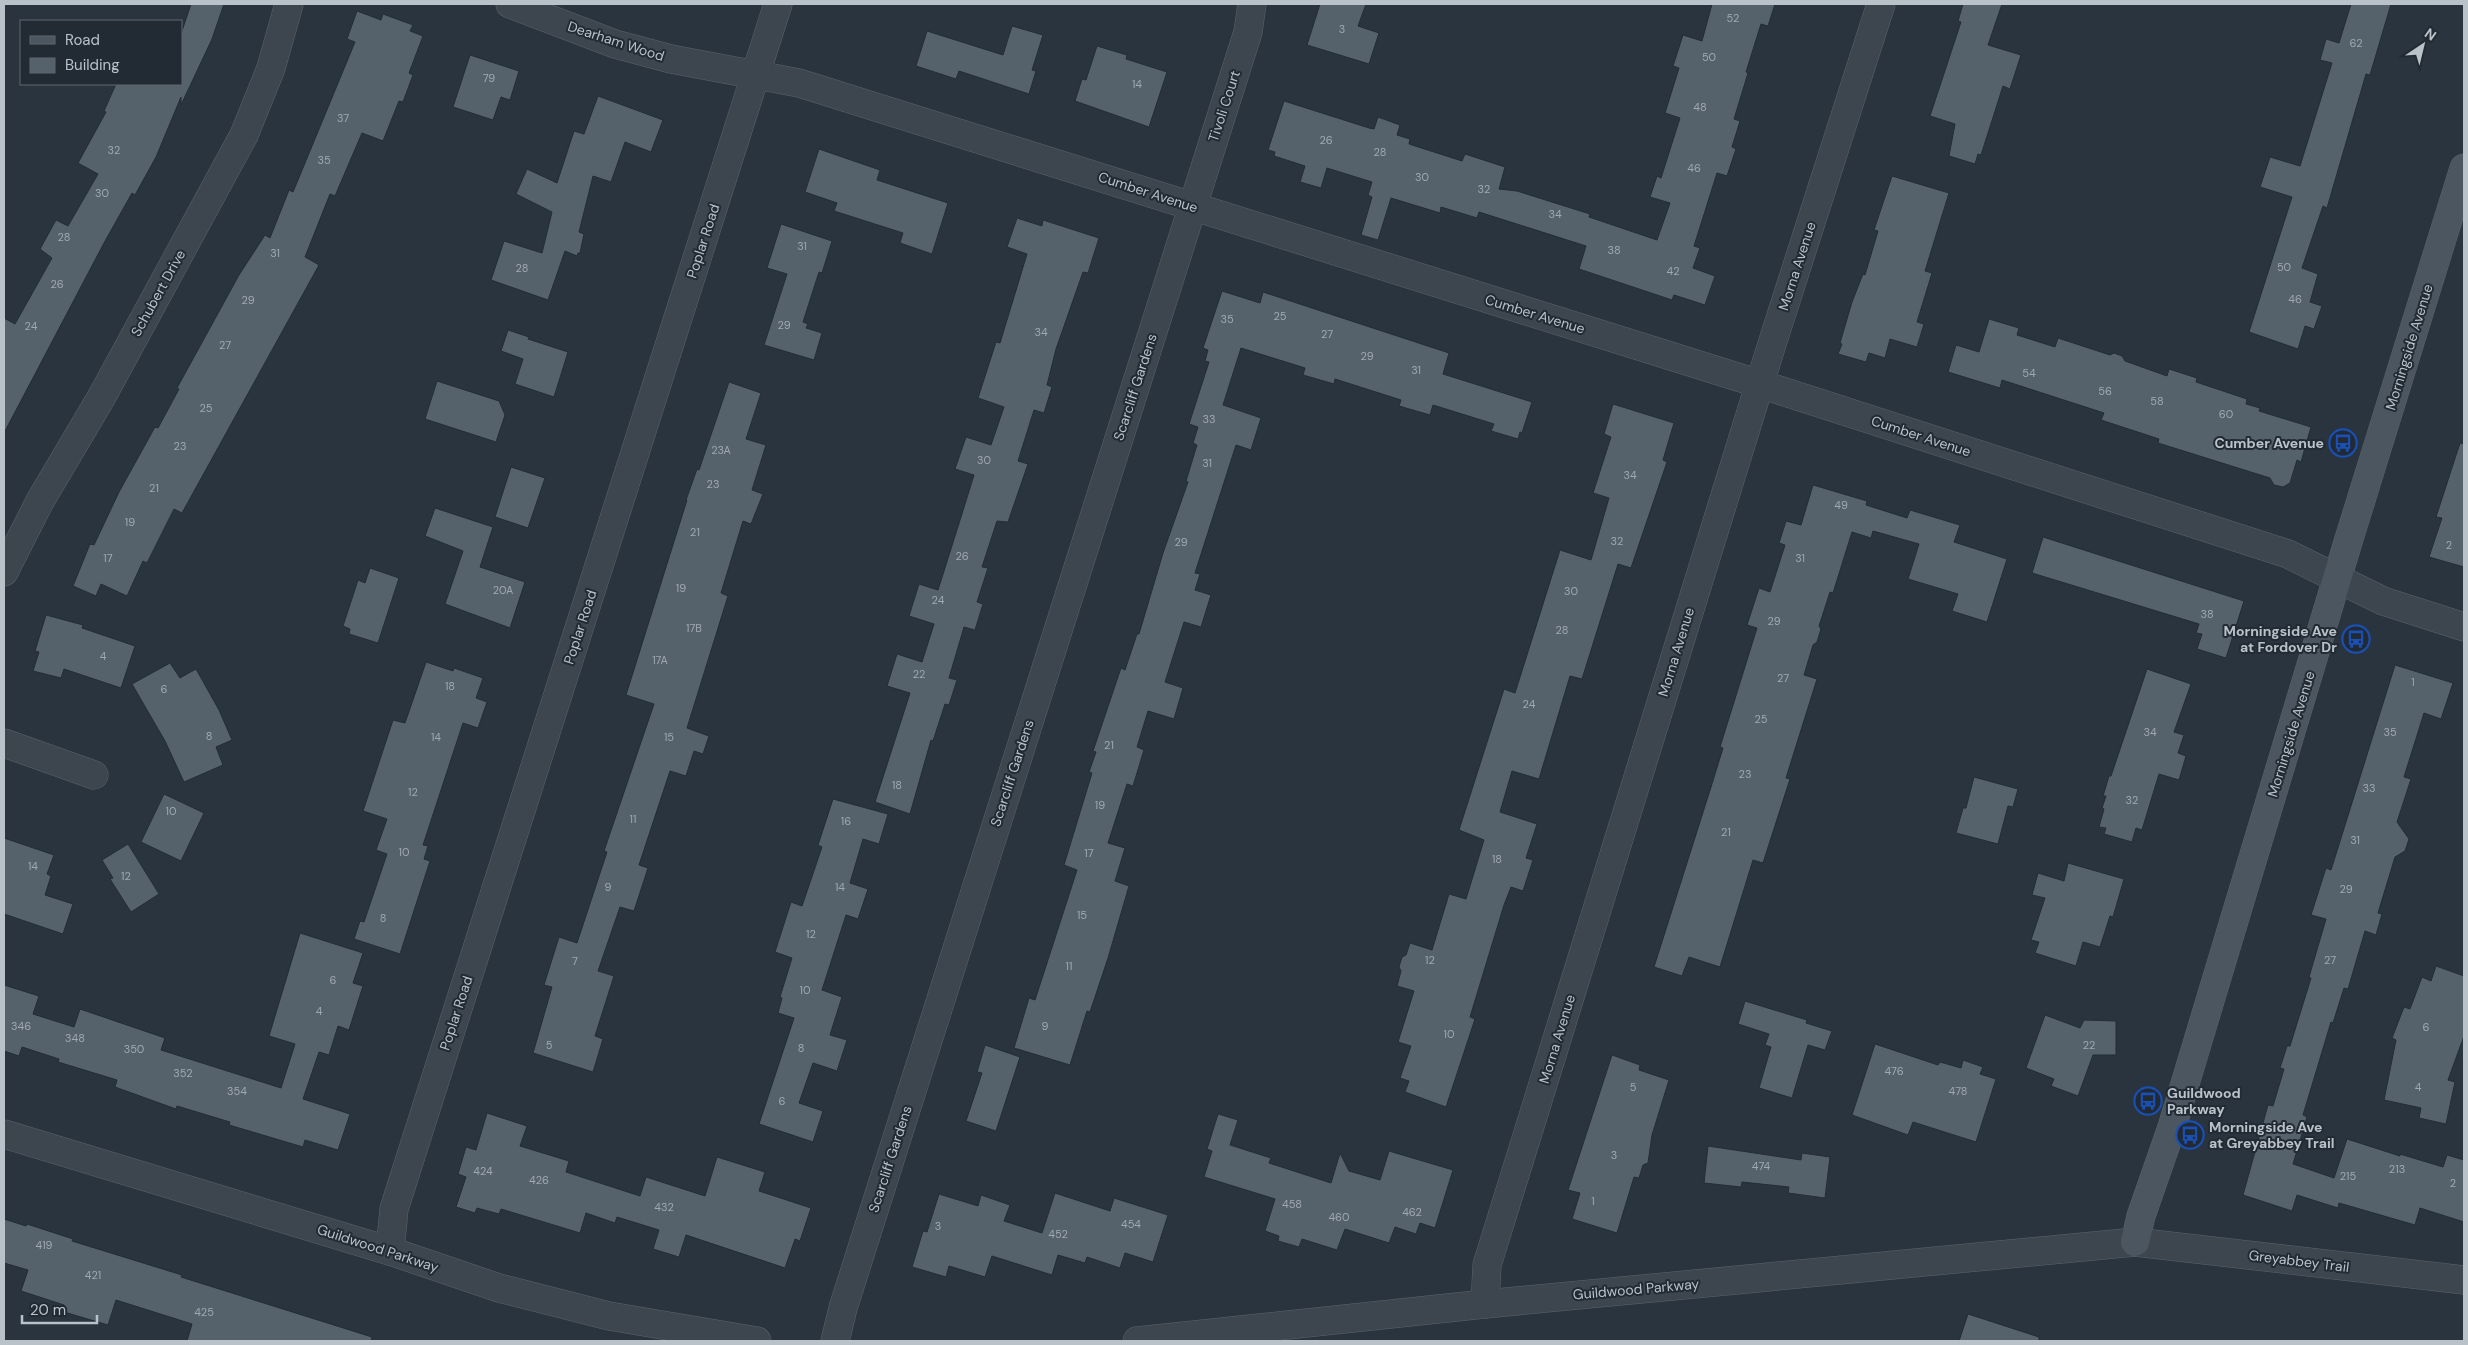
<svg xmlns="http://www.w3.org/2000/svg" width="2468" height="1345" font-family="'DM Sans',sans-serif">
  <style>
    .building { fill: #55616b; stroke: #242d36 }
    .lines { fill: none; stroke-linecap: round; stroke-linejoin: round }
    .minor-casing { stroke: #5b646c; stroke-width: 29 }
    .tertiary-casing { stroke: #5b646c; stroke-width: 29 }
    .secondary-casing { stroke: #5b646c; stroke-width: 29 }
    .minor { stroke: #3d464f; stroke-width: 28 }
    .tertiary { stroke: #3d464f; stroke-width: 28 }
    .secondary { stroke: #4b5661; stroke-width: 28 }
    .labels { text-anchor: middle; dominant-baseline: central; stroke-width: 4; stroke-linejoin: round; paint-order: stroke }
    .number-label { font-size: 11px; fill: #a0a9b2 }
    .street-label { font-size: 14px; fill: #b9c1c9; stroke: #222b34 }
    .poi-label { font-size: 14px; font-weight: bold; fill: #b9c1c9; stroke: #222b34; text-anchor: end }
  </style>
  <rect width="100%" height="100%" fill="#29343e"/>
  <g class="building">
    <polygon points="191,4 224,4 212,39 181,105 181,97 156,157 135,195 132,193 104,243 4,433 4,318 15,324 52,258 40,249 56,220 68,226 98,174 78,163 106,112 104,111 116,84 181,84 181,34"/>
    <polygon points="1320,4 1366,4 1358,26 1379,33 1369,64 1307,45"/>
    <polygon points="1712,4 1775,4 1768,26 1761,24 1746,72 1748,73 1734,119 1740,121 1732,147 1736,149 1727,176 1717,173 1694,246 1700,248 1693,268 1715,276 1705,305 1674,295 1672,300 1579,269 1586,246 1479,212 1477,218 1441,207 1440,213 1391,198 1378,240 1361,235 1372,197 1368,195 1372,182 1327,168 1321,188 1300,182 1305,166 1274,156 1275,152 1268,150 1284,101 1369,128 1374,129 1378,117 1400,125 1397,135 1410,139 1409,144 1462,161 1465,154 1505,167 1499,189 1517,191 1590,214 1589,217 1657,240 1670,203 1650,197 1657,176 1661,178 1680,118 1665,113 1679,68 1673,66 1683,35 1702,41"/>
    <polygon points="1963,4 2002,4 1988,45 2021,55 2010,89 2003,86 1981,155 1978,154 1975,164 1949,156 1955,124 1930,116 1961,22 1958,21"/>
    <polygon points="2351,4 2391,4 2370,75 2366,74 2327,208 2323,206 2302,268 2318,274 2310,302 2322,306 2314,329 2305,326 2298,349 2249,332 2292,197 2260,187 2270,157 2300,166 2332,63 2320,60 2326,39 2339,43"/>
    <polygon points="357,11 381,20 383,14 413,25 410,31 423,36 409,73 413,75 403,102 399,101 383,141 362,133 335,196 330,194 305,257 319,265 182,513 174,509 147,563 143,561 127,596 101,584 96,596 73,586 90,544 94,545 119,492 155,427 158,428 179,389 177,388 239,275 265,235 270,238 289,190 293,192 355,42 347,39"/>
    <polygon points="1012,26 1043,35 1032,70 1036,71 1029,94 959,71 956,79 916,66 927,31 1003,55"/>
    <polygon points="1097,46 1127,55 1126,59 1167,72 1149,127 1075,101 1082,79 1086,80"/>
    <polygon points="470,55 519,71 510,100 501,97 493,120 453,107"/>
    <polygon points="598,96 663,120 651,152 625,142 611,182 593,176 579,232 584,234 580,253 578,253 577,256 565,251 548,300 491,280 504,241 542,253 552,212 516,194 527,169 557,183 574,131 584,134"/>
    <polygon points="819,149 880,170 877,180 948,203 932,254 900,243 903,233 834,211 837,203 805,192"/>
    <polygon points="1892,176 1949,193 1925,271 1932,273 1917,322 1924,324 1917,347 1890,339 1885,358 1869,353 1866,362 1838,354 1842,344 1840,343 1852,302 1863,274 1865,275 1878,231 1874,230"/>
    <polygon points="1017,218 1042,226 1043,220 1099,238 1088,273 1083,272 1056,349 1047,385 1052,387 1044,413 1034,410 1018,461 1028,464 1008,522 997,521 982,567 988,568 977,602 983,604 975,630 964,627 949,678 957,680 949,705 945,704 933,741 931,740 910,814 875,802 910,693 887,686 897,654 922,662 934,624 909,616 919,584 938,590 961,517 974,475 955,469 966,437 991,445 1004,407 978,398 996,342 1000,343 1027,254 1007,247"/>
    <polygon points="781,224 832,241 822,273 819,272 803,322 808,324 806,328 822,333 814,360 764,345 787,274 767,268"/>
    <polygon points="1222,291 1260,303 1263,292 1449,353 1443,374 1532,402 1522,433 1520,432 1518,439 1491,431 1494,424 1433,405 1430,415 1399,406 1401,400 1335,379 1334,384 1303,375 1305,368 1241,348 1223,405 1261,418 1251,450 1236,445 1195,573 1200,574 1195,590 1211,595 1201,627 1184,622 1165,682 1183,688 1174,719 1148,711 1137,747 1144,750 1133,786 1127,784 1108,843 1125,848 1115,881 1129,886 1108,958 1090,1012 1087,1011 1070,1065 1014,1048 1029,998 1035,1000 1077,870 1064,865 1092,773 1089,772 1096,752 1093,751 1121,668 1125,670 1137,634 1139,634 1163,553 1188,482 1186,481 1197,445 1193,443 1198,427 1189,424 1209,362 1205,361 1208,350 1203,348"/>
    <polygon points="1989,319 2019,328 2017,335 2055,347 2058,338 2110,355 2114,353 2122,356 2125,361 2167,376 2169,369 2197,378 2196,382 2247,399 2246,404 2260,408 2259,411 2311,427 2301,462 2297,460 2290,483 2283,487 2274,485 2270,478 2158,443 2159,439 2101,420 2104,413 2002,380 2000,388 1948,372 1956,345 1979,352"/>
    <polygon points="508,330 529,337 528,339 568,352 554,397 515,384 523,359 501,351"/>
    <polygon points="437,381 499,401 505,415 496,442 425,419"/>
    <polygon points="729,382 761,393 746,439 766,445 752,490 763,494 751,524 743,521 721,593 728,596 687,728 709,736 703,754 694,751 686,776 670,771 639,865 648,868 634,911 620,907 598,971 614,976 595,1036 603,1039 593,1072 533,1053 552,987 544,985 559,937 577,943 607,852 604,851 654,704 626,695 687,500 686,500 697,469 699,470"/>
    <polygon points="1613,404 1674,423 1663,460 1667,462 1631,568 1618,564 1582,679 1570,676 1539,779 1512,771 1500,812 1537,824 1526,858 1533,860 1523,891 1511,887 1504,905 1470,1017 1475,1019 1446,1107 1405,1092 1409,1081 1400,1078 1411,1046 1398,1042 1414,991 1397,986 1401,971 1399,967 1402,957 1406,955 1410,943 1432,950 1449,894 1466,899 1484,840 1459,830 1504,689 1515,693 1560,550 1591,560 1609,498 1593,493 1611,437 1604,434"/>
    <polygon points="2460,443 2464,444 2464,567 2429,557 2442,518 2436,517"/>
    <polygon points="511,467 545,478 528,528 495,517"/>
    <polygon points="1813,485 1867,501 1866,505 1907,518 1910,510 1960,525 1954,542 2007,559 1987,622 1952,611 1958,594 1908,579 1919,544 1873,531 1871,538 1852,532 1833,593 1830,592 1819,626 1821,629 1817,642 1813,645 1804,675 1817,679 1786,778 1790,779 1763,863 1753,860 1720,967 1689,957 1682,976 1654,967 1711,787 1723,748 1720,747 1757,628 1747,625 1759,588 1770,592 1785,545 1779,543 1786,521 1801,525"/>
    <polygon points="435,508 493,527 480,567 525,582 510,628 445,604 463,551 425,536"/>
    <polygon points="2043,537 2244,601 2226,658 2197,649 2202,634 2196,633 2199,624 2032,573"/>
    <polygon points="370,568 399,578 378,643 349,634 350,629 343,626 358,580 365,583"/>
    <polygon points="46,615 83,625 82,628 135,646 121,688 64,669 61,678 33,671 39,652 35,651"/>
    <polygon points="426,662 453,671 454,668 483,678 476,698 487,702 478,728 463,723 423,845 428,846 424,859 430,861 400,954 354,939 360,921 364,922 387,854 376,850 387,819 363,811 393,720 405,723"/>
    <polygon points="170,663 180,678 196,669 219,710 232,740 216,747 223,765 184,782 165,741 132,684"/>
    <polygon points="2395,665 2453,683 2441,719 2424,713 2404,777 2411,779 2397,822 2409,839 2405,851 2395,857 2378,913 2382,914 2376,935 2365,931 2348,989 2344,988 2333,1023 2331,1022 2303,1115 2307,1117 2293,1164 2334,1178 2347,1139 2400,1156 2400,1154 2443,1167 2447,1155 2464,1160 2464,1222 2420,1208 2415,1225 2339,1203 2338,1208 2297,1195 2292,1211 2243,1195 2268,1105 2273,1106 2284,1069 2280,1068 2287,1046 2290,1046 2311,978 2309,977 2326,919 2311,915 2326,868 2331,870"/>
    <polygon points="2147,669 2191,684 2174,732 2184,735 2178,753 2186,756 2179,780 2159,774 2142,830 2136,828 2132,842 2104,834 2106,828 2099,827 2104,809 2102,808 2106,796 2103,796 2109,776 2111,776"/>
    <polygon points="1974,777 2018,789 2013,807 2008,806 1998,844 1956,833 1963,808 1966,808"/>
    <polygon points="164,794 204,813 181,861 141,842"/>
    <polygon points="833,799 888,814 879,844 863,839 850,883 868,889 858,919 846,915 822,990 842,997 830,1035 847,1040 837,1071 813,1063 799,1103 823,1111 813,1142 759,1124 794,1018 778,1013 782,998 780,997 792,958 775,952 791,902 802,906 822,847 818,845"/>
    <polygon points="4,838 54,855 47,874 51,876 45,895 73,904 63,934 4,914"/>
    <polygon points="128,844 159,894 131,912 110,879 113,878 102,860"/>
    <polygon points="2068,863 2124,879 2113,917 2110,916 2100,947 2083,942 2076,966 2035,953 2039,942 2031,940 2045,898 2032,895 2038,873 2064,881"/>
    <polygon points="300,933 363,953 353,983 363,986 349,1030 338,1026 329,1055 319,1052 303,1099 350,1114 338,1150 305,1140 303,1147 229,1125 230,1122 177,1106 176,1109 115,1087 117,1080 58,1062 59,1059 22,1047 19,1056 4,1051 4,985 39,996 33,1014 74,1027 80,1009 165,1038 161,1050 281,1088 295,1044 269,1036"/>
    <polygon points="2436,966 2464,976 2464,1036 2448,1080 2455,1082 2446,1124 2419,1118 2421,1108 2384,1100 2396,1040 2392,1038 2404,1007 2410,1009 2422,977 2431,981"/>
    <polygon points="1745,1001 1807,1020 1806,1023 1832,1031 1825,1050 1808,1045 1792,1098 1759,1088 1771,1047 1765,1045 1769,1034 1738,1024"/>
    <polygon points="2045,1015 2080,1028 2084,1020 2116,1021 2116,1055 2093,1055 2078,1096 2051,1086 2054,1079 2026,1068"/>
    <polygon points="1875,1044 1938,1065 1940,1062 1961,1068 1963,1060 1983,1067 1980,1074 1996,1079 1976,1142 1913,1122 1908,1135 1852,1115"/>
    <polygon points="985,1045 1020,1057 996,1131 966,1121 982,1073 977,1072"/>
    <polygon points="1612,1055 1640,1065 1639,1070 1669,1080 1652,1135 1648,1163 1643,1165 1639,1178 1634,1177 1617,1233 1572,1219 1580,1193 1568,1190"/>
    <polygon points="487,1113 527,1126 520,1146 569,1161 566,1172 640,1196 646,1177 705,1196 717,1157 765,1172 759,1191 811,1208 800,1241 795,1239 785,1268 686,1235 679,1257 653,1249 659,1230 617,1217 615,1223 586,1213 580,1233 501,1209 499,1214 477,1208 475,1213 456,1207 466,1177 458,1174 466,1147 476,1150"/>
    <polygon points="1218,1114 1238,1120 1230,1145 1271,1158 1269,1163 1331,1183 1340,1153 1349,1171 1380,1180 1389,1151 1453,1170 1435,1228 1420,1223 1416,1234 1395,1227 1389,1243 1345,1229 1337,1250 1302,1239 1299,1247 1278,1241 1279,1236 1265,1231 1275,1199 1204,1177 1212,1151 1207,1149"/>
    <polygon points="1708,1146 1801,1160 1802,1153 1830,1157 1825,1198 1788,1193 1789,1187 1742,1182 1741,1187 1704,1183"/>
    <polygon points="1055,1193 1110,1211 1114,1198 1168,1215 1153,1262 1125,1253 1120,1268 1087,1257 1085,1263 1058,1255 1052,1275 992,1256 985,1277 949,1266 946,1277 912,1267 923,1231 927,1232 939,1194 978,1206 981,1195 1010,1205 1004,1221 1042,1233"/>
    <polygon points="4,1219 26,1226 27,1224 73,1239 72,1241 182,1275 181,1277 372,1337 371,1341 187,1341 192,1324 116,1300 108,1325 64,1312 64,1305 21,1291 28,1270 4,1263"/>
    <polygon points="1968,1314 2039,1337 2039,1341 1959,1341"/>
  </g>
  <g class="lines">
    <g class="minor-casing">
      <g id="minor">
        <polyline points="510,4 615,44 671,59 799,83 1760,384 2288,554 2383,601 2464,627"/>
        <polyline points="4,572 40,501 101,398 244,135 271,68 289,4"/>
        <polyline points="4,743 94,775"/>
        <polyline points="2135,1242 2464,1280"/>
        <polyline points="390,1251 394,1209 778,4"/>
        <polyline points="1485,1304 1487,1265 1772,344 1881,4"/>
        <polyline points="835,1341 843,1308 1248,32 1252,4"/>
      </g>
    </g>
    <g class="tertiary-casing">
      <g id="tertiary">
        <polyline points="4,1134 390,1251 499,1288 609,1316 757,1341"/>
        <polyline points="1137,1341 1485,1304 2135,1242"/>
      </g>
    </g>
    <g class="secondary-casing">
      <polyline id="secondary" points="2135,1242 2141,1216 2172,1127 2348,542 2464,168"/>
    </g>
    <use href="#minor" class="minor"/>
    <use href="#tertiary" class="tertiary"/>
    <use href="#secondary" class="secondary"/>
  </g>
  <defs>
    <g id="bus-ring" transform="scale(1.4375)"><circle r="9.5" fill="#222b34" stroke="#1a4fb4" stroke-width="1.5"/><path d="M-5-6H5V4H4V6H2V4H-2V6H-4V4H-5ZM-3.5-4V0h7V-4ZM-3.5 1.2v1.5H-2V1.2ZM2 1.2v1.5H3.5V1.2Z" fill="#1a4fb4"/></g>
  </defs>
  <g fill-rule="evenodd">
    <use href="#bus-ring" x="2343" y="443"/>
    <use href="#bus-ring" x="2356" y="639"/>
    <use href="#bus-ring" x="2148" y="1101"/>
    <use href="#bus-ring" x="2190" y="1135"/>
  </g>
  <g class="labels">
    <g class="number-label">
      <text x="1733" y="18">52</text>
      <text x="1342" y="29">3</text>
      <text x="2356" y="43">62</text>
      <text x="1709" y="57">50</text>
      <text x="489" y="78">79</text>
      <text x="1137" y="84">14</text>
      <text x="1700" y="107">48</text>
      <text x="343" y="118">37</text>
      <text x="1326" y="140">26</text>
      <text x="114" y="150">32</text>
      <text x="1380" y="152">28</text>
      <text x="324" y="160">35</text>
      <text x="1694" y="168">46</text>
      <text x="1422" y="177">30</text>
      <text x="1484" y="189">32</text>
      <text x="102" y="193">30</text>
      <text x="1555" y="214">34</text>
      <text x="64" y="237">28</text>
      <text x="802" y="246">31</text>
      <text x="1614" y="250">38</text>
      <text x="275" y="253">31</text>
      <text x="2284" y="267">50</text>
      <text x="522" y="268">28</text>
      <text x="1673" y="271">42</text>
      <text x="57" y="284">26</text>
      <text x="2295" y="299">46</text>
      <text x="248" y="300">29</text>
      <text x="1280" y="316">25</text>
      <text x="1227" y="319">35</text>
      <text x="784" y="325">29</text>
      <text x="31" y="326">24</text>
      <text x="1041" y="332">34</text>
      <text x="1327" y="334">27</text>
      <text x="225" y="345">27</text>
      <text x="1367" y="356">29</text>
      <text x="1416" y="370">31</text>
      <text x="2029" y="373">54</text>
      <text x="2105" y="391">56</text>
      <text x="2157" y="401">58</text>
      <text x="206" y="408">25</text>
      <text x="2226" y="414">60</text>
      <text x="1209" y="419">33</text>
      <text x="180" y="446">23</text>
      <text x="721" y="450">23A</text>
      <text x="984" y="460">30</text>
      <text x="1207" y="463">31</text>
      <text x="1630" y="475">34</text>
      <text x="713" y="484">23</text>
      <text x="154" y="488">21</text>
      <text x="1841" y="505">49</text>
      <text x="130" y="522">19</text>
      <text x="695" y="532">21</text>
      <text x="1617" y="541">32</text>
      <text x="1181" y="542">29</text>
      <text x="2449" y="545">2</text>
      <text x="962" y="556">26</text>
      <text x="108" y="558">17</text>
      <text x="1800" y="558">31</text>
      <text x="681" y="588">19</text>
      <text x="503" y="590">20A</text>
      <text x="1571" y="591">30</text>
      <text x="938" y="600">24</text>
      <text x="2207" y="614">38</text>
      <text x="1774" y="621">29</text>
      <text x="694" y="628">17B</text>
      <text x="1562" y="630">28</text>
      <text x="103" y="656">4</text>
      <text x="660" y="660">17A</text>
      <text x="919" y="674">22</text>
      <text x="1783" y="678">27</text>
      <text x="2413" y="682">1</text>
      <text x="450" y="686">18</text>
      <text x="164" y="689">6</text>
      <text x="1529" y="704">24</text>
      <text x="1761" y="719">25</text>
      <text x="2150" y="732">34</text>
      <text x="2390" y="732">35</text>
      <text x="209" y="736">8</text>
      <text x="436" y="737">14</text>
      <text x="669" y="737">15</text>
      <text x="1109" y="745">21</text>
      <text x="1745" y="774">23</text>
      <text x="897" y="785">18</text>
      <text x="2369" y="788">33</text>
      <text x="413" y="792">12</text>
      <text x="2132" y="800">32</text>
      <text x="1100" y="805">19</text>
      <text x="171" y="811">10</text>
      <text x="633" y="819">11</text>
      <text x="846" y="821">16</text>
      <text x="1726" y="832">21</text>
      <text x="2355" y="840">31</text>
      <text x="404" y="852">10</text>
      <text x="1089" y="853">17</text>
      <text x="1497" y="859">18</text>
      <text x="33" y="866">14</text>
      <text x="126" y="876">12</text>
      <text x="608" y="887">9</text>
      <text x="840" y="887">14</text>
      <text x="2346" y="889">29</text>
      <text x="1082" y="915">15</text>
      <text x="383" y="918">8</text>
      <text x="811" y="934">12</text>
      <text x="1430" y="960">12</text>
      <text x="2330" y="960">27</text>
      <text x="575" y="961">7</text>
      <text x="1069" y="966">11</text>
      <text x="333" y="980">6</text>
      <text x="805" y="990">10</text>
      <text x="319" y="1011">4</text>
      <text x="21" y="1026">346</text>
      <text x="1045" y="1026">9</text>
      <text x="2426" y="1027">6</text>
      <text x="1449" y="1034">10</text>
      <text x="75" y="1038">348</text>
      <text x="549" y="1045">5</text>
      <text x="2089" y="1045">22</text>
      <text x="801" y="1048">8</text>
      <text x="134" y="1049">350</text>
      <text x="1894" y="1071">476</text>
      <text x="183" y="1073">352</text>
      <text x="1633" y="1087">5</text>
      <text x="2418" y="1087">4</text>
      <text x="237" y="1091">354</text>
      <text x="1958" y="1091">478</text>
      <text x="782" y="1101">6</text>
      <text x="1614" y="1155">3</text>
      <text x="1761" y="1166">474</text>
      <text x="2397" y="1169">213</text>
      <text x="483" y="1171">424</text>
      <text x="2348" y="1176">215</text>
      <text x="539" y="1180">426</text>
      <text x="2453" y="1183">2</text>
      <text x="1593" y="1201">1</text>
      <text x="1292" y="1204">458</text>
      <text x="664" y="1207">432</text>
      <text x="1412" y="1212">462</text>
      <text x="1339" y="1217">460</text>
      <text x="1131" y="1224">454</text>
      <text x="938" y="1226">3</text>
      <text x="1058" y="1234">452</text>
      <text x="44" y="1245">419</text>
      <text x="93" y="1275">421</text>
      <text x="204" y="1312">425</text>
    </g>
    <g class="street-label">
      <text transform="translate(616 41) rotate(18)">Dearham Wood</text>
      <text transform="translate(1224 106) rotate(-72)">Tivoli Court</text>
      <text transform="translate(1148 192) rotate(18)">Cumber Avenue</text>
      <text transform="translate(703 241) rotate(-72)">Poplar Road</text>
      <text transform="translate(1797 266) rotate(-72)">Morna Avenue</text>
      <text transform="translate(158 293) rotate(-61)">Schubert Drive</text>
      <text transform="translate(1535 314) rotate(17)">Cumber Avenue</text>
      <text transform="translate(2409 347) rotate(-73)">Morningside Avenue</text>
      <text transform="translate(1135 387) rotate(-72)">Scarcliff Gardens</text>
      <text transform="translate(1921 436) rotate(18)">Cumber Avenue</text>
      <text transform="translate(580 627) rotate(-72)">Poplar Road</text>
      <text transform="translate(1676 652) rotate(-73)">Morna Avenue</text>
      <text transform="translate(2291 734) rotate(-73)">Morningside Avenue</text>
      <text transform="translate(1012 773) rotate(-72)">Scarcliff Gardens</text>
      <text transform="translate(456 1013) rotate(-72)">Poplar Road</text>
      <text transform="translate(1557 1039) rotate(-73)">Morna Avenue</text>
      <text transform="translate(890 1159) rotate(-72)">Scarcliff Gardens</text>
      <text transform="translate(378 1248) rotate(18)">Guildwood Parkway</text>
      <text transform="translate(2299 1261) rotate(7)">Greyabbey Trail</text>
      <text transform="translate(1636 1289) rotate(-5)">Guildwood Parkway</text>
    </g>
    <g class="poi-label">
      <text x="2324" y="443">Cumber Avenue</text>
      <text x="2337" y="631">Morningside Ave<tspan x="2337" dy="16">at Fordover Dr</tspan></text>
      <text x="2167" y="1093" text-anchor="start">Guildwood<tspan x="2167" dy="16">Parkway</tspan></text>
      <text x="2209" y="1127" text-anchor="start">Morningside Ave<tspan x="2209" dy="16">at Greyabbey Trail</tspan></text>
    </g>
  </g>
  <rect width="2468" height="1345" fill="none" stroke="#b9c1c9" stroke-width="10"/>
  <rect x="20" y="20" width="162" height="65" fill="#222b34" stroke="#5e6770"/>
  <rect x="30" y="36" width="25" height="8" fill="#4b5661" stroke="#5e6770"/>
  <text x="65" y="45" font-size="15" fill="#b9c1c9">Road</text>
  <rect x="30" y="58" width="25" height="15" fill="#55616b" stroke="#5e6770"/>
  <text x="65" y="70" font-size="15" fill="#b9c1c9">Building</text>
  <g transform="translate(2423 45) rotate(35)" stroke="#222b34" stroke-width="4" paint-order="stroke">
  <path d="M0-4L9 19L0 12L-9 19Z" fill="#b9c1c9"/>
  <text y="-8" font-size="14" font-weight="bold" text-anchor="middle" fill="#b9c1c9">N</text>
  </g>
  <path d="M22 1315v8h75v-8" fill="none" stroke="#b9c1c9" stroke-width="2.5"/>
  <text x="30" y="1315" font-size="15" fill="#b9c1c9" stroke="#222b34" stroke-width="4" paint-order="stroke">20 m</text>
</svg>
